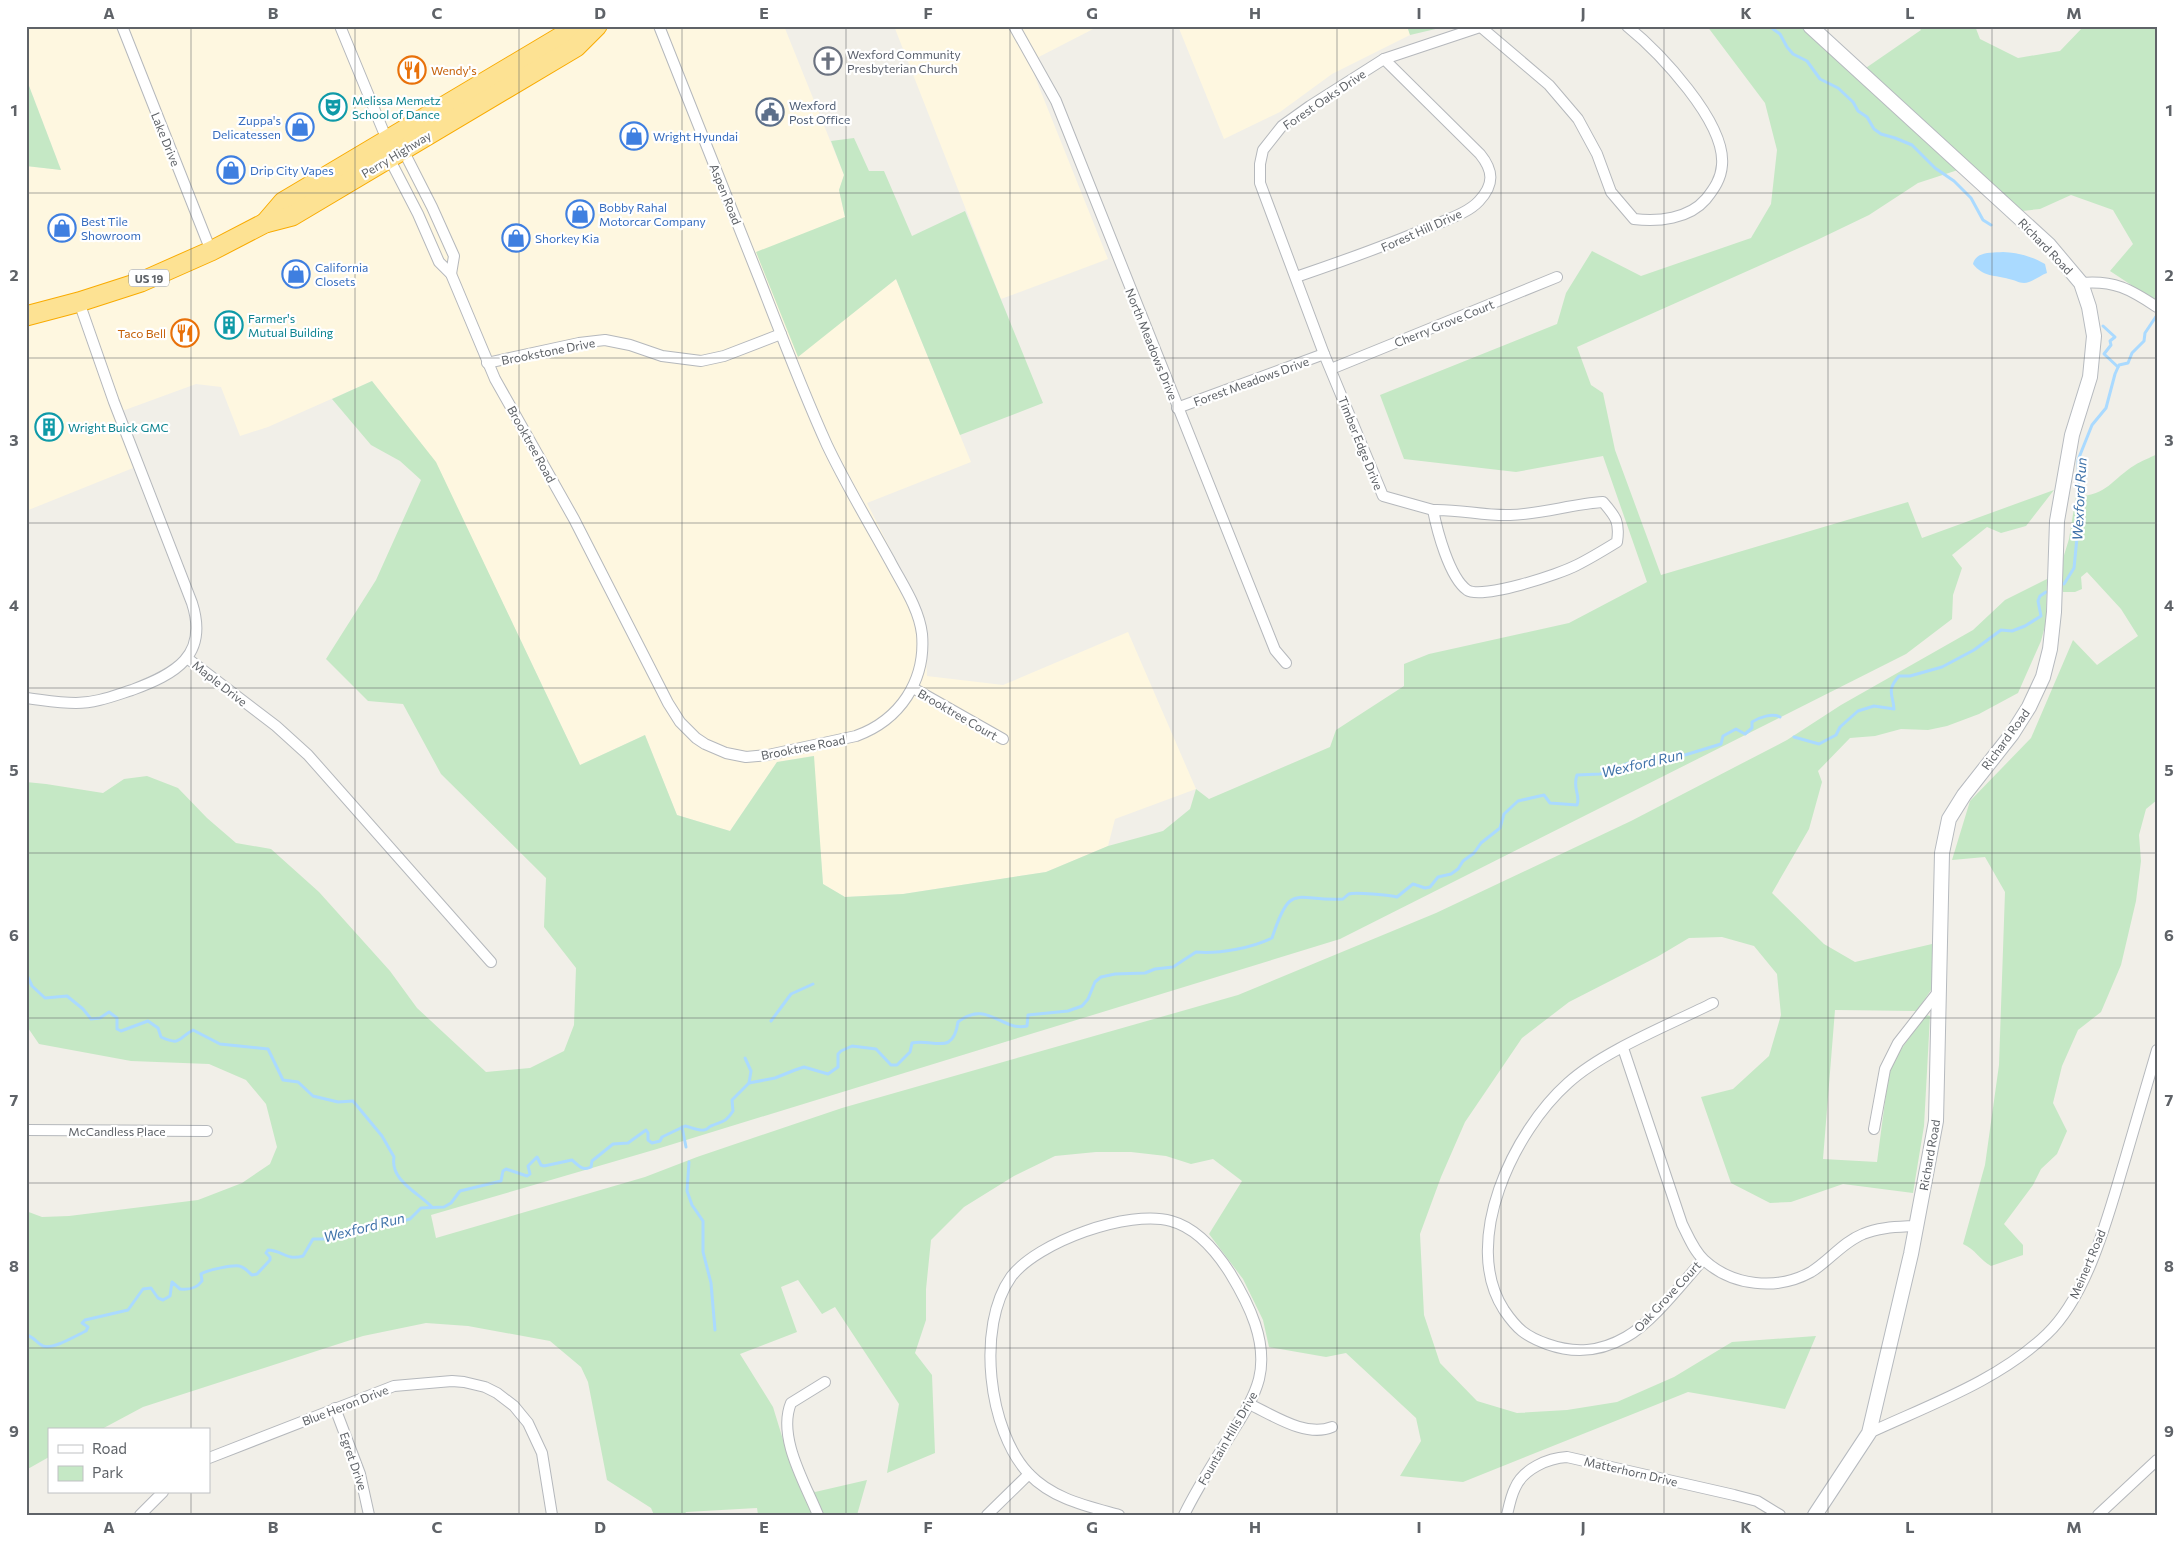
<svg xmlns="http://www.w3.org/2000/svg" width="2183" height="1541" font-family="Commissioner,sans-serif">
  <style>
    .commercial { fill: #fef7e0 }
    .green { fill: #c5e8c5 }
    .water { fill: #aadaff }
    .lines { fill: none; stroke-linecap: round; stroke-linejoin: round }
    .stream { stroke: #aadaff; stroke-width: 3 }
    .street-casing { stroke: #b5b8bc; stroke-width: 12 }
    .secondary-casing { stroke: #b6babf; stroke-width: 16 }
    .highway-casing { stroke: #f9ab00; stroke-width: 21 }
    .street { stroke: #fff; stroke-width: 10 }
    .secondary { stroke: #fff; stroke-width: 14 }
    .highway { stroke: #fde293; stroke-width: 19 }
    .grid { fill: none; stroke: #5f6368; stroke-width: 1; stroke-opacity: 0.55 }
    .labels { text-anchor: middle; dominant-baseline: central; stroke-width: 4.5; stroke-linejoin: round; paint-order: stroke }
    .shield { fill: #fff; stroke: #8f9295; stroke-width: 1 }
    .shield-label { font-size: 11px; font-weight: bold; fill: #5f6368 }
    .worship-label { font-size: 12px; fill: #5b616d; stroke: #fff; text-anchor: start }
    .food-label { font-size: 12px; fill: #c56008; stroke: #fff; text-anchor: start }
    .street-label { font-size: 12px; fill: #5f6368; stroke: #fff }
    .culture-label { font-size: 12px; fill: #0d838f; stroke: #fff; text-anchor: start }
    .service-label { font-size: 12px; fill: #4e5e75; stroke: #fff; text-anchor: start }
    .shop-label { font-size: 12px; fill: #366cbe; stroke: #fff; text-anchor: start }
    .water-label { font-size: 14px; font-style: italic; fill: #4174aa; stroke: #fff }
    .neatline { fill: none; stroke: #5f6368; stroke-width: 2 }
    .grid-label { font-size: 16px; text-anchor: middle; font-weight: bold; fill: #5f6368 }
  </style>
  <rect width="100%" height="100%" fill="#f1efe8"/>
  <g class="commercial">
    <polygon points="26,26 784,26 844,175 839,190 845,217 798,356 896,279 971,462 867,503 924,616 927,676 1003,685 1128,632 1196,789 1115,819 1108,846 1046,872 903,894 845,897 823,884 813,756 777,762 730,831 677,815 645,735 580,765 436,463 372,381 268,427 240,436 221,387 196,384 114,414 133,468 26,511 26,166 61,170 26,78"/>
    <polygon points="894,26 1099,26 1029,62 1108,259 1001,299"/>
    <polygon points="1178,26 1407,26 1410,35 1332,74 1280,112 1224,139"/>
  </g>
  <g class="green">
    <polygon points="1407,26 1443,26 1444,27 1410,35"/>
    <polygon points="1707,26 1810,26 1860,72 1921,30 1918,26 1975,26 1980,39 2018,58 2060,51 2084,26 2157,26 2157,302 2110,271 2133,244 2113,210 2071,195 2040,209 2012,212 1964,168 1918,183 1869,215 1817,240 1577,347 1591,385 1603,393 1615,450 1661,575 1908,502 1922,538 2054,490 2026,526 2001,533 1987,527 1952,555 1962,568 1953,595 1952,619 1906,654 1340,939 657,1149 431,1215 436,1238 645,1177 697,1157 842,1108 1238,995 1436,913 1631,821 1787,740 1841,705 1973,630 2005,600 2047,579 2046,622 2041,641 2018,693 1979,714 1947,726 1928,730 1901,729 1875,736 1850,738 1818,771 1822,782 1809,829 1772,893 1824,944 1855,962 1932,944 1933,987 1917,1011 1835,1010 1823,1159 1877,1162 1889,1071 1902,1048 1926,1015 1930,1016 1924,1126 1913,1193 1843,1184 1791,1202 1770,1203 1731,1183 1701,1097 1733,1089 1769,1056 1781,1015 1777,974 1754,946 1722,937 1689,938 1657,957 1569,1002 1522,1038 1465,1122 1441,1177 1420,1234 1424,1315 1440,1363 1477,1401 1517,1413 1567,1410 1617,1402 1674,1377 1732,1342 1816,1336 1785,1409 1688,1392 1463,1482 1400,1476 1421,1441 1416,1418 1346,1353 1326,1357 1269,1347 1263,1320 1243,1279 1209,1234 1242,1181 1213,1159 1191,1164 1166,1156 1131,1152 1096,1152 1055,1156 1014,1176 964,1207 931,1240 926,1289 926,1320 915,1353 932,1375 935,1453 887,1473 899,1404 835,1307 822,1314 798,1280 781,1287 797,1332 740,1354 773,1407 792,1469 815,1492 867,1480 857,1515 758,1515 757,1508 686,1512 684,1515 654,1515 651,1508 607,1480 588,1382 581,1367 550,1341 468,1326 426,1323 363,1336 143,1407 100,1430 49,1430 49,1457 26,1470 26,1211 42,1217 69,1216 198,1200 242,1183 270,1164 277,1147 266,1104 246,1080 209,1064 131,1061 39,1044 26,1025 26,782 46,784 103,793 124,779 147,776 178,788 207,818 236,843 271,849 319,892 390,971 417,1008 486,1072 530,1068 564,1051 574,1025 576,968 544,927 546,878 441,774 403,704 368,701 326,659 376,580 421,480 400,461 371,445 332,399 372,381 436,462 580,765 645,735 677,815 730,831 777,762 814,756 823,884 845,897 903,894 1046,872 1108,846 1163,831 1190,809 1196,789 1209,799 1330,747 1336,730 1404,686 1404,664 1429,654 1569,623 1647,582 1603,456 1516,472 1404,459 1380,395 1557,324 1566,293 1592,251 1641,276 1751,238 1771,204 1777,150 1765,103"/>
    <polygon points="26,78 61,170 26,166"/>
    <polygon points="854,138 869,171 884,171 912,236 965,211 1043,403 960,435 896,279 798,357 756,252 845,217 839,190 844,175 831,141"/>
    <path d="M2157,454V800L2146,809L2139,835L2141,861L2136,901L2121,965L2101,1012L2078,1030L2062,1066L2053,1103L2067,1131L2057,1154L2041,1169L2033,1185L2004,1224L2023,1245V1255L1991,1266C1980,1260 1975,1249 1963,1244L1985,1165L1999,1065L2005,892L1985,857L1952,860L1970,801L2031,738L2073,640L2097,665L2138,636L2121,609L2087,572L2081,577L2082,589L2075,592H2063L2061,565L2069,539L2076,496C2106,497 2112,479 2135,465C2141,461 2150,458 2157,454Z"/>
  </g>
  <path class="water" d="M2003,252C2019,253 2031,256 2045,264L2047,273C2041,275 2035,280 2029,282C2021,285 2016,280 2009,279C1995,275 1983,277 1973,264C1976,251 1992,253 2003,252Z"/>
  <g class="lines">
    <g class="stream">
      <polyline points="1769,26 1780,34 1787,47 1793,54 1807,61 1820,79 1838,88 1853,102 1858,111 1867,117 1874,129 1881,134 1895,138 1912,145 1935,168 1954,181 1971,198 1983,220 1991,225"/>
      <polyline points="2103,326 2115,337 2110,341 2111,345 2104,354 2118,367"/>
      <polyline points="2064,584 2074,568 2079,517 2078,460 2092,425 2106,408 2115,374 2119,365 2128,363 2132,353 2144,341 2145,333 2157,315"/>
      <path d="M1794,737L1819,744L1836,735L1840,727L1858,711L1874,706L1894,709C1893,694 1886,691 1899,676H1910L1942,667L1974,650L2001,630L2012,631L2025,626L2041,616L2038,601L2040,596L2046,592"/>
      <path d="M26,973L32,986L45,998L67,996L83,1009L91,1019L100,1018L109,1012L117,1018V1029L121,1031L148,1021L158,1028L161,1037C181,1046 177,1039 193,1030L220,1044L268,1049L283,1080L298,1082L313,1096L338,1102L353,1101L382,1136L394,1157C390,1180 417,1192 432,1207"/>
      <polyline points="771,1021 791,994 813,984"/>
      <polyline points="745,1058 751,1071 749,1083"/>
      <polyline points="682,1127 686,1147"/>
      <polyline points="689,1162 687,1191 692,1205 703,1221 703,1252 711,1283 715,1330"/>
      <path d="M26,1335C35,1337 36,1343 43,1346C53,1350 77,1335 86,1331L88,1327L82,1323L85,1320L128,1310L143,1289L151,1288L158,1298L163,1300L170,1296L172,1282L180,1289C188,1290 197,1288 202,1281L201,1274C206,1270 233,1265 239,1266C245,1267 248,1272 252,1275L257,1274L270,1260V1257L266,1253L268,1250C282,1250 286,1261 303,1256L313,1239H326L339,1234L345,1235L390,1218L403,1221L410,1219L421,1208L444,1207L451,1203L460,1191L501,1181L503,1171L506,1169L527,1176L530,1174L528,1166L537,1157L541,1165L544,1166L572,1160C579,1166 582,1171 591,1167L592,1161L613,1144L628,1143L646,1130L648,1133V1140L652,1143L660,1141L662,1137L685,1126C690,1127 699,1131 704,1130C709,1129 707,1128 711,1126C723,1121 725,1123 733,1111L732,1100L749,1083L775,1078L795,1070L804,1067L828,1074L838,1067V1054L841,1051L852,1046L876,1049L891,1065H897L910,1052L912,1043C933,1038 953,1057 958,1022C987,999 1002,1032 1027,1026L1028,1015L1068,1011L1082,1006L1088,999L1095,982L1101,977L1115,974L1145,973L1155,969L1173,967L1196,952C1220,954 1251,948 1272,938C1291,880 1295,902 1343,899C1345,897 1347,895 1349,894C1354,892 1391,895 1397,897L1413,884L1425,888L1430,887L1438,877L1451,874L1458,869L1463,861L1474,853L1481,843L1500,828L1504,814L1518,801L1544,795L1550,803L1577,805C1581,795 1572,789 1577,775L1600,774L1629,763L1640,764L1668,755H1685L1721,744L1723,736L1736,729L1745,734L1752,728V722C1760,717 1772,713 1780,717"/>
      <polyline points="26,1348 26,1355"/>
    </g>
    <g class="street-casing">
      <g id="street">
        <polyline points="122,26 211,251"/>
        <path d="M340,26L387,140L389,158L418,214L439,262L451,274L495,379L574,519L668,703L680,722L696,738L705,744L726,753L746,757L768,755L856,736C900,720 926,681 922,634C919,608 902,584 890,561C869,523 846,485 827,445C803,392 782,337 761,283C727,197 693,112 659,26"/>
        <polyline points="1014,26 1056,101 1275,650 1286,663"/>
        <path d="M1482,28L1549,85L1578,119L1597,154L1611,192L1634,219C1658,222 1689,219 1706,199C1714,189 1721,179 1722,165C1726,122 1659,52 1627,26"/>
        <polyline points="400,148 403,150 432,207 454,256 451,274"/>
        <path d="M1296,277C1343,261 1388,245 1432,226C1448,219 1468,213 1479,201C1495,184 1493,170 1480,154L1384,59"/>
        <path d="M2081,283C2114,280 2130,289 2157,307"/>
        <polyline points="487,363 579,343 605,340 630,345 662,356 701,361 724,356 781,334"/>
        <polyline points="1331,369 1557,277"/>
        <polyline points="1177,408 1324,354"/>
        <path d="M1603,502C1616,517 1620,522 1617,542C1604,550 1591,558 1577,565C1560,574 1482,600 1467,590C1449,577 1437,530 1433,510C1459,509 1484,516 1510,515C1542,514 1572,504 1603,502Z"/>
        <polyline points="1433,510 1383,496 1324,354 1260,183 1260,164 1263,150 1282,126 1310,106 1384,59 1483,26"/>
        <polyline points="187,658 276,726 308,755 491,962"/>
        <polyline points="913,688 1003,739"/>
        <path d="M26,698C43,700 59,703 76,703C96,703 113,696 132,690C175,674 209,656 192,603L114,402L79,302"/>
        <path d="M1623,1048L1682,1224C1688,1236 1694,1251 1704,1260C1732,1286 1777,1291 1811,1272C1829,1261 1843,1242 1863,1234C1879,1227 1898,1227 1915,1226"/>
        <polyline points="1874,1129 1885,1069 1898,1043 1938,992"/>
        <polyline points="26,1130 207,1131"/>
        <path d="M1703,1260C1682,1283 1653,1322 1626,1337C1600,1352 1575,1354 1547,1344C1525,1336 1517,1329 1504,1310C1460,1242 1514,1131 1568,1083C1603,1051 1669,1025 1713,1003"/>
        <path d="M1249,1404C1273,1415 1306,1438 1332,1427"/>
        <polyline points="335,1408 360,1474 369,1515"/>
        <path d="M1869,1433C1929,1405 1998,1381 2047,1334C2088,1295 2108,1216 2124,1163C2135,1125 2146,1088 2157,1050"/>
        <polyline points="209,1458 394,1386 452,1381 464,1382 485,1387 497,1393 514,1406 528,1423 542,1453 552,1515"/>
        <polyline points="140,1515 163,1492"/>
        <path d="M818,1515C805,1483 777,1437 791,1403L825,1382"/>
        <polyline points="987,1515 1029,1474"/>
        <path d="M1119,1515C1087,1506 1053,1499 1029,1474C988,1431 976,1326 1011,1277C1037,1242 1129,1209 1171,1221C1197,1228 1216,1251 1230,1273C1249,1304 1268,1342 1259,1379C1254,1398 1243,1415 1233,1431C1216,1459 1198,1486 1184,1515"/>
        <path d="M1507,1515C1509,1506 1511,1496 1515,1488C1523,1469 1548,1458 1567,1457L1734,1495L1757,1501L1780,1515"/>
        <polyline points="2098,1515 2157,1460"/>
      </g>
    </g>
    <g class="secondary-casing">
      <polyline id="secondary" points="1810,26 2049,245 2081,283 2089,307 2094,336 2090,377 2072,435 2057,521 2054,612 2050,649 2043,677 2029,707 2012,734 1964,795 1949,819 1942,853 1936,1121 1911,1254 1869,1433 1815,1515"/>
    </g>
    <g class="highway-casing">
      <g id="highway">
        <polyline points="265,223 283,202 567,33 588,26"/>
        <polyline points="26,316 79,302 141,282 211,251 265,223 292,216 576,47 597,26"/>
      </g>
    </g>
    <use href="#street" class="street"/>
    <use href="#secondary" class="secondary"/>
    <use href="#highway" class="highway"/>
  </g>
  <path class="grid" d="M191,26V1430M355,26V1515M519,26V1515M682,26V1515M846,26V1515M1010,26V1515M1173,26V1515M1337,26V1515M1501,26V1515M1664,26V1515M1828,26V1515M1992,26V1515M26,193H2157M26,358H2157M26,523H2157M26,688H2157M26,853H2157M26,1018H2157M26,1183H2157M26,1348H2157M191,1492V1515"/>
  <defs>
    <g id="church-ring" transform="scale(1.4375)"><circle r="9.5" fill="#fff" stroke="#6b7280" stroke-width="1.5"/><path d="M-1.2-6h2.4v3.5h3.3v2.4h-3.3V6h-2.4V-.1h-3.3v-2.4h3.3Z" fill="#6b7280"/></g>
    <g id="restaurant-ring" transform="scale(1.4375)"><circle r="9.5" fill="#fff" stroke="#e8710a" stroke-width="1.5"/><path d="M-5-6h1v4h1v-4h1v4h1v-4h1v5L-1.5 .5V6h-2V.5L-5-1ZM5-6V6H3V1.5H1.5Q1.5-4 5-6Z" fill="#e8710a"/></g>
    <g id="theatre-ring" transform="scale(1.4375)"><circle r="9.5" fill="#fff" stroke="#0f9aa8" stroke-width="1.5"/><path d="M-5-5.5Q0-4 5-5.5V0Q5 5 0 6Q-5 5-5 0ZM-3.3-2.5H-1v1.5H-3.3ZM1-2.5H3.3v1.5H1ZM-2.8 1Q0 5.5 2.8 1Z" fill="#0f9aa8"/></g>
    <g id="civic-ring" transform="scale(1.4375)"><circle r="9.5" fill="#fff" stroke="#5c6f8a" stroke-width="1.5"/><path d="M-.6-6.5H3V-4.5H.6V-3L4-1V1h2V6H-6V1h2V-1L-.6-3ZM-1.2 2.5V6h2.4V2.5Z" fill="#5c6f8a"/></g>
    <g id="shop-ring" transform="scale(1.4375)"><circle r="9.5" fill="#fff" stroke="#3f7fe0" stroke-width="1.5"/><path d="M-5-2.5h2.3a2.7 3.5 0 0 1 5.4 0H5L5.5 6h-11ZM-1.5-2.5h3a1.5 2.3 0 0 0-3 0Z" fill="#3f7fe0"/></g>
    <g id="building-ring" transform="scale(1.4375)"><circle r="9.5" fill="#fff" stroke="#0f9aa8" stroke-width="1.5"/><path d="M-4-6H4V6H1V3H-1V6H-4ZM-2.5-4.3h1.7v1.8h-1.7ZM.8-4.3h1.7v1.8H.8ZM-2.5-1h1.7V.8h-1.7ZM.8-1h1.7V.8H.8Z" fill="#0f9aa8"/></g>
  </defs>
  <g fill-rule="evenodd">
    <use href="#church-ring" x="828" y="61"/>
    <use href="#restaurant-ring" x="412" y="70"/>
    <use href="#theatre-ring" x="333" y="107"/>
    <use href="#civic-ring" x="770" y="112"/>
    <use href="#shop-ring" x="300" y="127"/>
    <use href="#shop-ring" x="634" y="136"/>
    <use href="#shop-ring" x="231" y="170"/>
    <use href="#shop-ring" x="580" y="214"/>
    <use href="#shop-ring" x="62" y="228"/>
    <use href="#shop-ring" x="516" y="238"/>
    <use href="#shop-ring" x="296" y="274"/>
    <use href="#building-ring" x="229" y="325"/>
    <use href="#restaurant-ring" x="185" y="333"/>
    <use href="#building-ring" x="49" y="427"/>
  </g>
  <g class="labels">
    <rect class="shield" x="129" y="269.5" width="40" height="17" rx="4"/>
    <g class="shield-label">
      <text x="149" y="278">US 19</text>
    </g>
    <g class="worship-label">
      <text x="847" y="54">Wexford Community<tspan x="847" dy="14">Presbyterian Church</tspan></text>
    </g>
    <g class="food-label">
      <text x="431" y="70">Wendy's</text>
      <text x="166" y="333" text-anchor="end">Taco Bell</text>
    </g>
    <g class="street-label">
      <text transform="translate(1324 99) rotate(-34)">Forest Oaks Drive</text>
      <text transform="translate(166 139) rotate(68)">Lake Drive</text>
      <text transform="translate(396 154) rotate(-31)">Perry Highway</text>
      <text transform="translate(726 194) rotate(68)">Aspen Road</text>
      <text transform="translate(1421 230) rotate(-24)">Forest Hill Drive</text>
      <text transform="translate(2046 246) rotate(46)">Richard Road</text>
      <text transform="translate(1444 323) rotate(-22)">Cherry Grove Court</text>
      <text transform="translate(1152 344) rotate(68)">North Meadows Drive</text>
      <text transform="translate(548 351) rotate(-11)">Brookstone Drive</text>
      <text transform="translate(1251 381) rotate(-20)">Forest Meadows Drive</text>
      <text transform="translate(1361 443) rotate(68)">Timber Edge Drive</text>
      <text transform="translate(532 444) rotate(61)">Brooktree Road</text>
      <text transform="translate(220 683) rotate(38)">Maple Drive</text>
      <text transform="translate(958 714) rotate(30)">Brooktree Court</text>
      <text transform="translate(2005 739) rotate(-54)">Richard Road</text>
      <text transform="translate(803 747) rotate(-11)">Brooktree Road</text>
      <text x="117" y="1131">McCandless Place</text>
      <text transform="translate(1929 1155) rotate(-80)">Richard Road</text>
      <text transform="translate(2087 1264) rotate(-67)">Meinert Road</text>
      <text transform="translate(1667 1296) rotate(-47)">Oak Grove Court</text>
      <text transform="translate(345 1405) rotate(-21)">Blue Heron Drive</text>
      <text transform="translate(1227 1438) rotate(-60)">Fountain Hills Drive</text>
      <text transform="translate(354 1461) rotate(71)">Egret Drive</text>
      <text transform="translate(1631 1471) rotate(13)">Matterhorn Drive</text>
    </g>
    <g class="culture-label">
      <text x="352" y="100">Melissa Memetz<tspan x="352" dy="14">School of Dance</tspan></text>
      <text x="248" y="318">Farmer's<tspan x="248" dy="14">Mutual Building</tspan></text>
      <text x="68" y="427">Wright Buick GMC</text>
    </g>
    <g class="service-label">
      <text x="789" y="105">Wexford<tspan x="789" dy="14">Post Office</tspan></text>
    </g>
    <g class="shop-label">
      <text x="281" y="120" text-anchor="end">Zuppa's<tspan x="281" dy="14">Delicatessen</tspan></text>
      <text x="653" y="136">Wright Hyundai</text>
      <text x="250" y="170">Drip City Vapes</text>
      <text x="599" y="207">Bobby Rahal<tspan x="599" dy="14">Motorcar Company</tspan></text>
      <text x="81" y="221">Best Tile<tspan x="81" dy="14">Showroom</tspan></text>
      <text x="535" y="238">Shorkey Kia</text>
      <text x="315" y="267">California<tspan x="315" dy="14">Closets</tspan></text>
    </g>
    <g class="water-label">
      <text transform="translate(2079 499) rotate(-87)">Wexford Run</text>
      <text transform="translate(1642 763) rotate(-13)">Wexford Run</text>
      <text transform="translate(364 1227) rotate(-14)">Wexford Run</text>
    </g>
  </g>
  <rect width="2183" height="1541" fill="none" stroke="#ffffff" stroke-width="55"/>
  <rect x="48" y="1428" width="162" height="65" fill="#ffffff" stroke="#bfc1c3"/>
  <rect x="58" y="1445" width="25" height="8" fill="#ffffff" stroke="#bfc1c3"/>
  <text x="92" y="1454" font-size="15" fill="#5f6368">Road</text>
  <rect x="58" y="1466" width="25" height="15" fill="#c5e8c5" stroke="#bfc1c3"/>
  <text x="92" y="1478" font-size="15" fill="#5f6368">Park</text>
  <rect x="28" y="28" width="2128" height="1486" class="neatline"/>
  <g class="grid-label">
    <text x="109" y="19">A</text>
    <text x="273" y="19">B</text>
    <text x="437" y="19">C</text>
    <text x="600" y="19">D</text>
    <text x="764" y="19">E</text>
    <text x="928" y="19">F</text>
    <text x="1092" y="19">G</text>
    <text x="1255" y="19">H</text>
    <text x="1419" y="19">I</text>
    <text x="1583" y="19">J</text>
    <text x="1746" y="19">K</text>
    <text x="1910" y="19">L</text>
    <text x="2074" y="19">M</text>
    <text x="14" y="116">1</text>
    <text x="2169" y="116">1</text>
    <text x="14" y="281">2</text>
    <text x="2169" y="281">2</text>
    <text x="14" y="446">3</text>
    <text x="2169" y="446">3</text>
    <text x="14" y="611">4</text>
    <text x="2169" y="611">4</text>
    <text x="14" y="776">5</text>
    <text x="2169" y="776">5</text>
    <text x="14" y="941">6</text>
    <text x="2169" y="941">6</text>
    <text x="14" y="1106">7</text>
    <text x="2169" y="1106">7</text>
    <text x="14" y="1272">8</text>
    <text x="2169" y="1272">8</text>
    <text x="14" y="1437">9</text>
    <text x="2169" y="1437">9</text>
    <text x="109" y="1533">A</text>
    <text x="273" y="1533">B</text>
    <text x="437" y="1533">C</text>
    <text x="600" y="1533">D</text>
    <text x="764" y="1533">E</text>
    <text x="928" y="1533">F</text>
    <text x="1092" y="1533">G</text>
    <text x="1255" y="1533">H</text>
    <text x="1419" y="1533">I</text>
    <text x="1583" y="1533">J</text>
    <text x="1746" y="1533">K</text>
    <text x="1910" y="1533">L</text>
    <text x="2074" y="1533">M</text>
  </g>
</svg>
